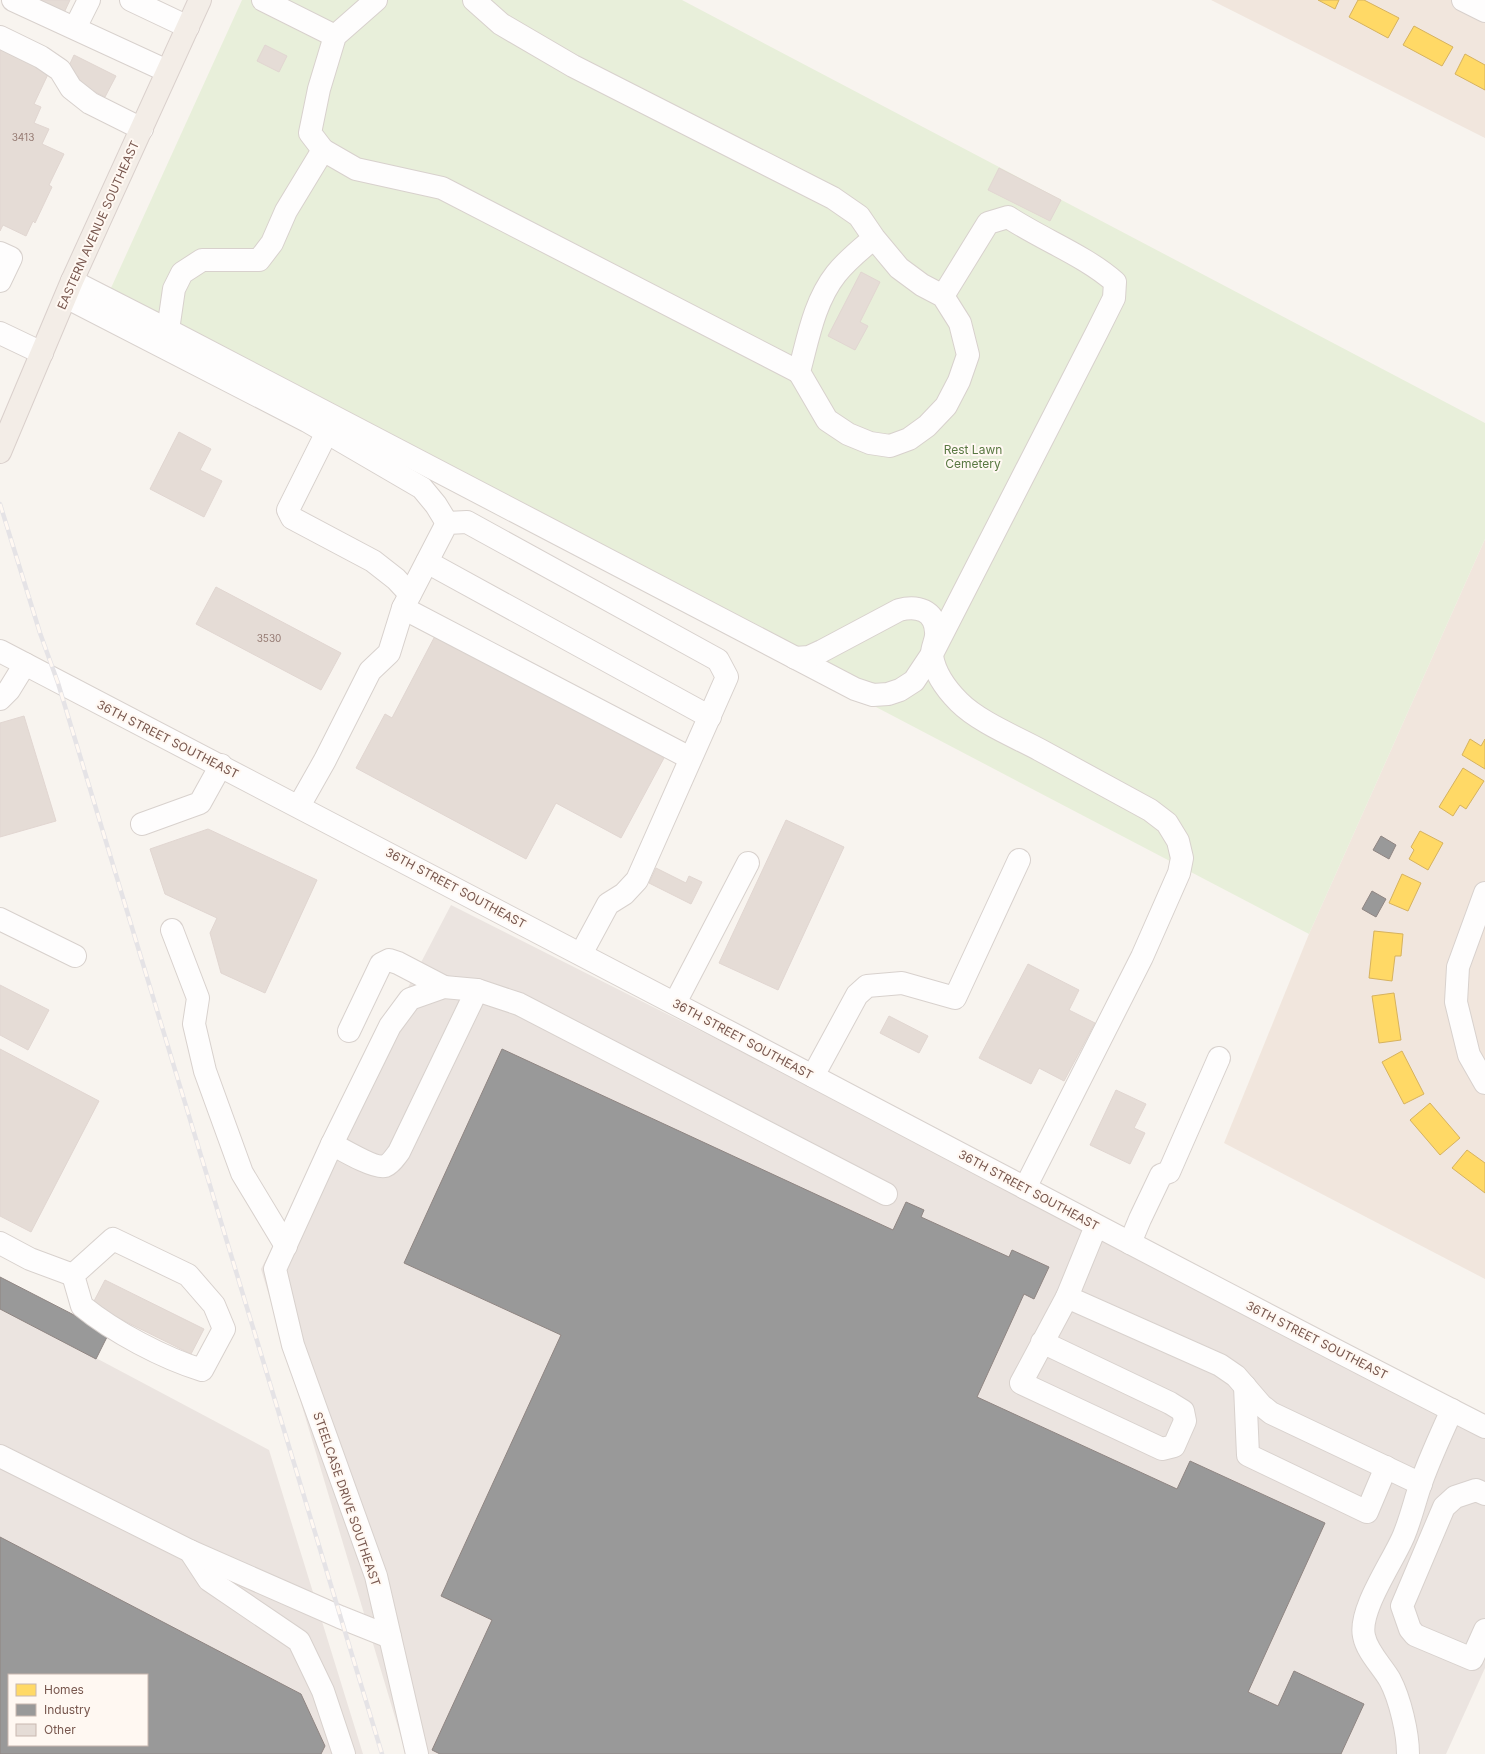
<svg xmlns="http://www.w3.org/2000/svg" width="1485" height="1754" font-family="Inter,sans-serif">
  <style>
    .residential { fill: #f1e6dd }
    .industrial { fill: #ebe4e0; fill-rule: evenodd }
    .green { fill: #e8efda }
    .homes { fill: #ffd966; stroke: #d6b25f }
    .industry { fill: #999; stroke: #8f8582; fill-rule: evenodd }
    .building { fill: #e5dcd6; stroke: #e1d6d1 }
    .lines { fill: none; stroke-linecap: round; stroke-linejoin: round }
    .minor-casing { stroke: #d8d1cd; stroke-width: 24 }
    .major-casing { stroke: #dad0cc; stroke-width: 24 }
    .minor { stroke: #fefdfd; stroke-width: 22 }
    .major { stroke: #f3ede7; stroke-width: 22 }
    .rail-casing { stroke: #e5e3e6; stroke-width: 4.5 }
    .rail { stroke: #fff8f2; stroke-width: 3; stroke-dasharray: 9; stroke-linecap: butt }
    .labels { text-anchor: middle; dominant-baseline: central; stroke-width: 4; stroke-linejoin: round; paint-order: stroke }
    .number-label { font-size: 10px; fill: #957a72 }
    .street-label { font-size: 12px; fill: #78574e; stroke: #fff8f2 }
    .park-label { font-size: 12px; fill: #597842; stroke: #fff8f2 }
  </style>
  <rect width="100%" height="100%" fill="#f8f4ef"/>
  <g class="residential">
    <polygon points="1211,0 1485,0 1485,138"/>
    <polygon points="1485,539 1485,1279 1224,1143 1309,934"/>
  </g>
  <g class="industrial">
    <polygon points="451,905 1452,1410 1485,1432 1485,1668 1446,1754 406,1754 261,1269"/>
    <path d="M0,1307L269,1450L363,1754H0ZM9,1675H147V1745H9Z"/>
  </g>
  <polygon class="green" points="242,0 682,0 1485,423 1485,539 1309,934 834,685 111,288"/>
  <g class="homes">
    <polygon points="1318,0 1339,0 1335,9"/>
    <polygon points="1358,0 1364,0 1399,18 1388,38 1349,17"/>
    <polygon points="1414,26 1453,47 1442,66 1403,45"/>
    <polygon points="1465,54 1485,65 1485,90 1455,74"/>
    <polygon points="1470,739 1481,746 1485,739 1485,769 1462,755"/>
    <polygon points="1463,768 1484,781 1466,809 1460,805 1453,816 1439,807"/>
    <polygon points="1420,831 1443,843 1428,870 1409,859 1414,850 1411,847"/>
    <polygon points="1402,874 1421,883 1408,911 1389,903"/>
    <polygon points="1374,931 1403,934 1401,956 1395,956 1392,981 1369,978"/>
    <polygon points="1394,993 1401,1040 1379,1043 1372,996"/>
    <polygon points="1402,1051 1424,1094 1404,1104 1382,1062"/>
    <polygon points="1430,1103 1460,1138 1440,1155 1410,1120"/>
    <polygon points="1467,1150 1485,1163 1485,1193 1452,1168"/>
  </g>
  <g class="industry">
    <polygon points="1381,836 1396,845 1389,859 1373,850"/>
    <polygon points="1372,891 1386,899 1376,917 1362,909"/>
    <polygon points="502,1049 893,1230 906,1202 924,1210 921,1217 1009,1257 1012,1250 1049,1267 1034,1299 1024,1294 977,1397 1177,1489 1190,1461 1325,1523 1248,1692 1278,1706 1294,1671 1364,1704 1341,1754 440,1754 432,1750 492,1620 441,1596 561,1335 404,1263"/>
    <polygon points="0,1277 109,1333 96,1359 0,1309"/>
    <path d="M0,1537L301,1694L325,1746L321,1754H0ZM9,1675H147V1745H9Z"/>
  </g>
  <g class="building">
    <polygon points="33,0 70,0 63,15"/>
    <polygon points="265,45 287,56 279,72 257,61"/>
    <polygon points="0,46 50,70 34,104 41,107 34,123 49,129 42,144 64,154 49,185 52,187 35,223 33,221 26,236 3,225 0,231"/>
    <polygon points="74,55 116,76 105,97 76,82 79,77 67,70"/>
    <polygon points="999,168 1061,200 1050,221 988,190"/>
    <polygon points="861,272 880,282 860,322 868,326 855,350 828,336"/>
    <polygon points="179,432 211,449 200,470 222,481 204,517 150,489"/>
    <polygon points="216,587 341,653 321,690 196,624"/>
    <polygon points="435,636 664,758 621,838 556,803 526,859 356,768 385,714 392,718"/>
    <polygon points="24,716 56,821 0,837 0,723"/>
    <polygon points="786,820 844,847 778,990 719,963"/>
    <polygon points="208,829 317,880 265,993 221,973 210,933 217,918 165,894 150,849"/>
    <polygon points="656,868 686,883 689,876 702,882 691,904 649,883"/>
    <polygon points="1028,964 1079,990 1069,1010 1095,1023 1064,1081 1039,1068 1031,1084 979,1058"/>
    <polygon points="0,985 49,1010 28,1050 0,1035"/>
    <polygon points="889,1016 928,1036 919,1053 880,1033"/>
    <polygon points="0,1049 99,1101 31,1232 0,1216"/>
    <polygon points="1116,1090 1146,1104 1134,1128 1145,1133 1130,1164 1090,1145"/>
    <polygon points="105,1280 204,1329 191,1354 92,1305"/>
  </g>
  <g class="lines">
    <g class="minor-casing">
      <g id="minor">
        <polyline points="13,0 167,71"/>
        <polyline points="131,0 188,27"/>
        <polyline points="263,0 335,36"/>
        <path d="M474,0L501,24L573,66L833,198L859,216L874,238L899,268L922,285L943,296L960,323L968,355L959,381L946,406L927,426L909,439L890,446L870,443L848,434L827,420L799,372C808,339 814,302 836,274C847,260 861,249 874,238"/>
        <polyline points="1463,0 1485,11"/>
        <polyline points="75,28 89,0"/>
        <polyline points="0,37 41,57 60,70 71,88 90,103 142,129"/>
        <polyline points="323,150 356,169 442,188 799,372"/>
        <polyline points="0,253 11,258 0,281"/>
        <path d="M72,281L168,330L855,689L873,695L888,694L900,690L914,681L932,654L1097,332L1114,298L1115,282C1084,255 1043,240 1008,217L988,223L943,296"/>
        <polyline points="66,297 307,421 422,488 436,505 447,523"/>
        <polyline points="168,330 174,289 182,273 202,260 259,260 272,243 286,211 323,150 310,133 319,89 335,36 376,0"/>
        <polyline points="0,333 42,353"/>
        <polyline points="327,432 288,510 292,518 373,561 396,579 410,594"/>
        <polyline points="427,562 710,717"/>
        <polyline points="403,608 690,758"/>
        <path d="M0,651C244,778 488,905 731,1033C982,1165 1232,1298 1485,1427"/>
        <path d="M795,658L809,657L822,651L899,610C917,605 935,610 936,632C937,640 931,648 932,656C935,674 947,690 959,702C979,722 1016,737 1040,750C1077,770 1114,790 1150,810L1167,823L1178,841L1182,858L1179,873L1142,957L1025,1188"/>
        <polyline points="0,699 9,690 25,664"/>
        <polyline points="299,806 325,760 370,671 389,653 403,608 447,523 467,522 718,660 727,677 637,880 624,894 608,904 581,954"/>
        <polyline points="142,824 200,803 221,765"/>
        <polyline points="1485,893 1458,967 1456,1002 1469,1055 1485,1083"/>
        <polyline points="0,919 75,956"/>
        <polyline points="172,930 198,998 194,1024 205,1071 242,1173 286,1246"/>
        <polyline points="675,1003 748,863"/>
        <polyline points="349,1031 381,964 389,960 398,963 444,987"/>
        <polyline points="813,1076 857,995 867,986 902,983 955,998 1019,860"/>
        <path d="M332,1144C343,1150 375,1169 385,1166C391,1164 395,1157 399,1152L477,990"/>
        <polyline points="1096,1226 1067,1297 1220,1365 1236,1376 1261,1405 1271,1413 1421,1484"/>
        <path d="M113,1239L188,1275L214,1305L224,1329L202,1370C163,1358 114,1332 82,1306L73,1275Z"/>
        <polyline points="0,1243 30,1259 73,1275"/>
        <polyline points="1130,1243 1140,1219 1161,1175 1169,1172 1219,1058"/>
        <polyline points="1042,1342 1170,1403 1183,1411 1185,1421 1174,1446 1162,1449 1021,1383 1067,1297"/>
        <polyline points="1245,1386 1248,1455 1367,1512 1386,1467"/>
        <polyline points="0,1456 190,1551 209,1580 299,1641 323,1691 344,1754"/>
        <polyline points="1485,1494 1476,1490 1455,1497 1444,1507 1402,1606 1410,1629 1415,1635 1472,1659 1485,1630"/>
        <polyline points="190,1551 340,1617 390,1637"/>
        <polyline points="417,1754 376,1576 293,1345 275,1269 332,1144 390,1026 410,999 444,987 477,990 519,1004 886,1194"/>
        <path d="M1408,1754C1408,1733 1400,1699 1390,1680C1382,1666 1367,1652 1364,1636C1358,1610 1394,1560 1404,1535C1411,1518 1415,1500 1421,1483C1430,1458 1441,1434 1452,1410"/>
      </g>
    </g>
    <g class="major-casing">
      <polyline id="major" points="0,452 72,281 200,0"/>
    </g>
    <use href="#minor" class="minor"/>
    <use href="#major" class="major"/>
    <g class="rail-casing">
      <polyline id="rail" points="0,504 40,633 58,683 382,1754"/>
    </g>
    <use href="#rail" class="rail"/>
  </g>
  <g class="labels">
    <g class="number-label">
      <text x="23" y="137">3413</text>
      <text x="269" y="638">3530</text>
    </g>
    <g class="street-label">
      <text transform="translate(98 225) rotate(-66)">EASTERN AVENUE SOUTHEAST</text>
      <text transform="translate(168 739) rotate(27)">36TH STREET SOUTHEAST</text>
      <text transform="translate(456 888) rotate(28)">36TH STREET SOUTHEAST</text>
      <text transform="translate(743 1039) rotate(28)">36TH STREET SOUTHEAST</text>
      <text transform="translate(1029 1190) rotate(28)">36TH STREET SOUTHEAST</text>
      <text transform="translate(1317 1340) rotate(27)">36TH STREET SOUTHEAST</text>
      <text transform="translate(347 1499) rotate(71)">STEELCASE DRIVE SOUTHEAST</text>
    </g>
    <g class="park-label">
      <text x="973" y="449">Rest Lawn<tspan x="973" dy="14">Cemetery</tspan></text>
    </g>
  </g>
  <rect x="8" y="1674" width="140" height="72" fill="#fff8f2" stroke="#c9b8b0"/>
  <rect x="16" y="1684" width="20" height="12" fill="#ffd966" stroke="#c9b8b0"/>
  <text x="44" y="1694" font-size="12" fill="#78574e">Homes</text>
  <rect x="16" y="1704" width="20" height="12" fill="#999999" stroke="#c9b8b0"/>
  <text x="44" y="1714" font-size="12" fill="#78574e">Industry</text>
  <rect x="16" y="1724" width="20" height="12" fill="#e5dcd6" stroke="#c9b8b0"/>
  <text x="44" y="1734" font-size="12" fill="#78574e">Other</text>
</svg>
